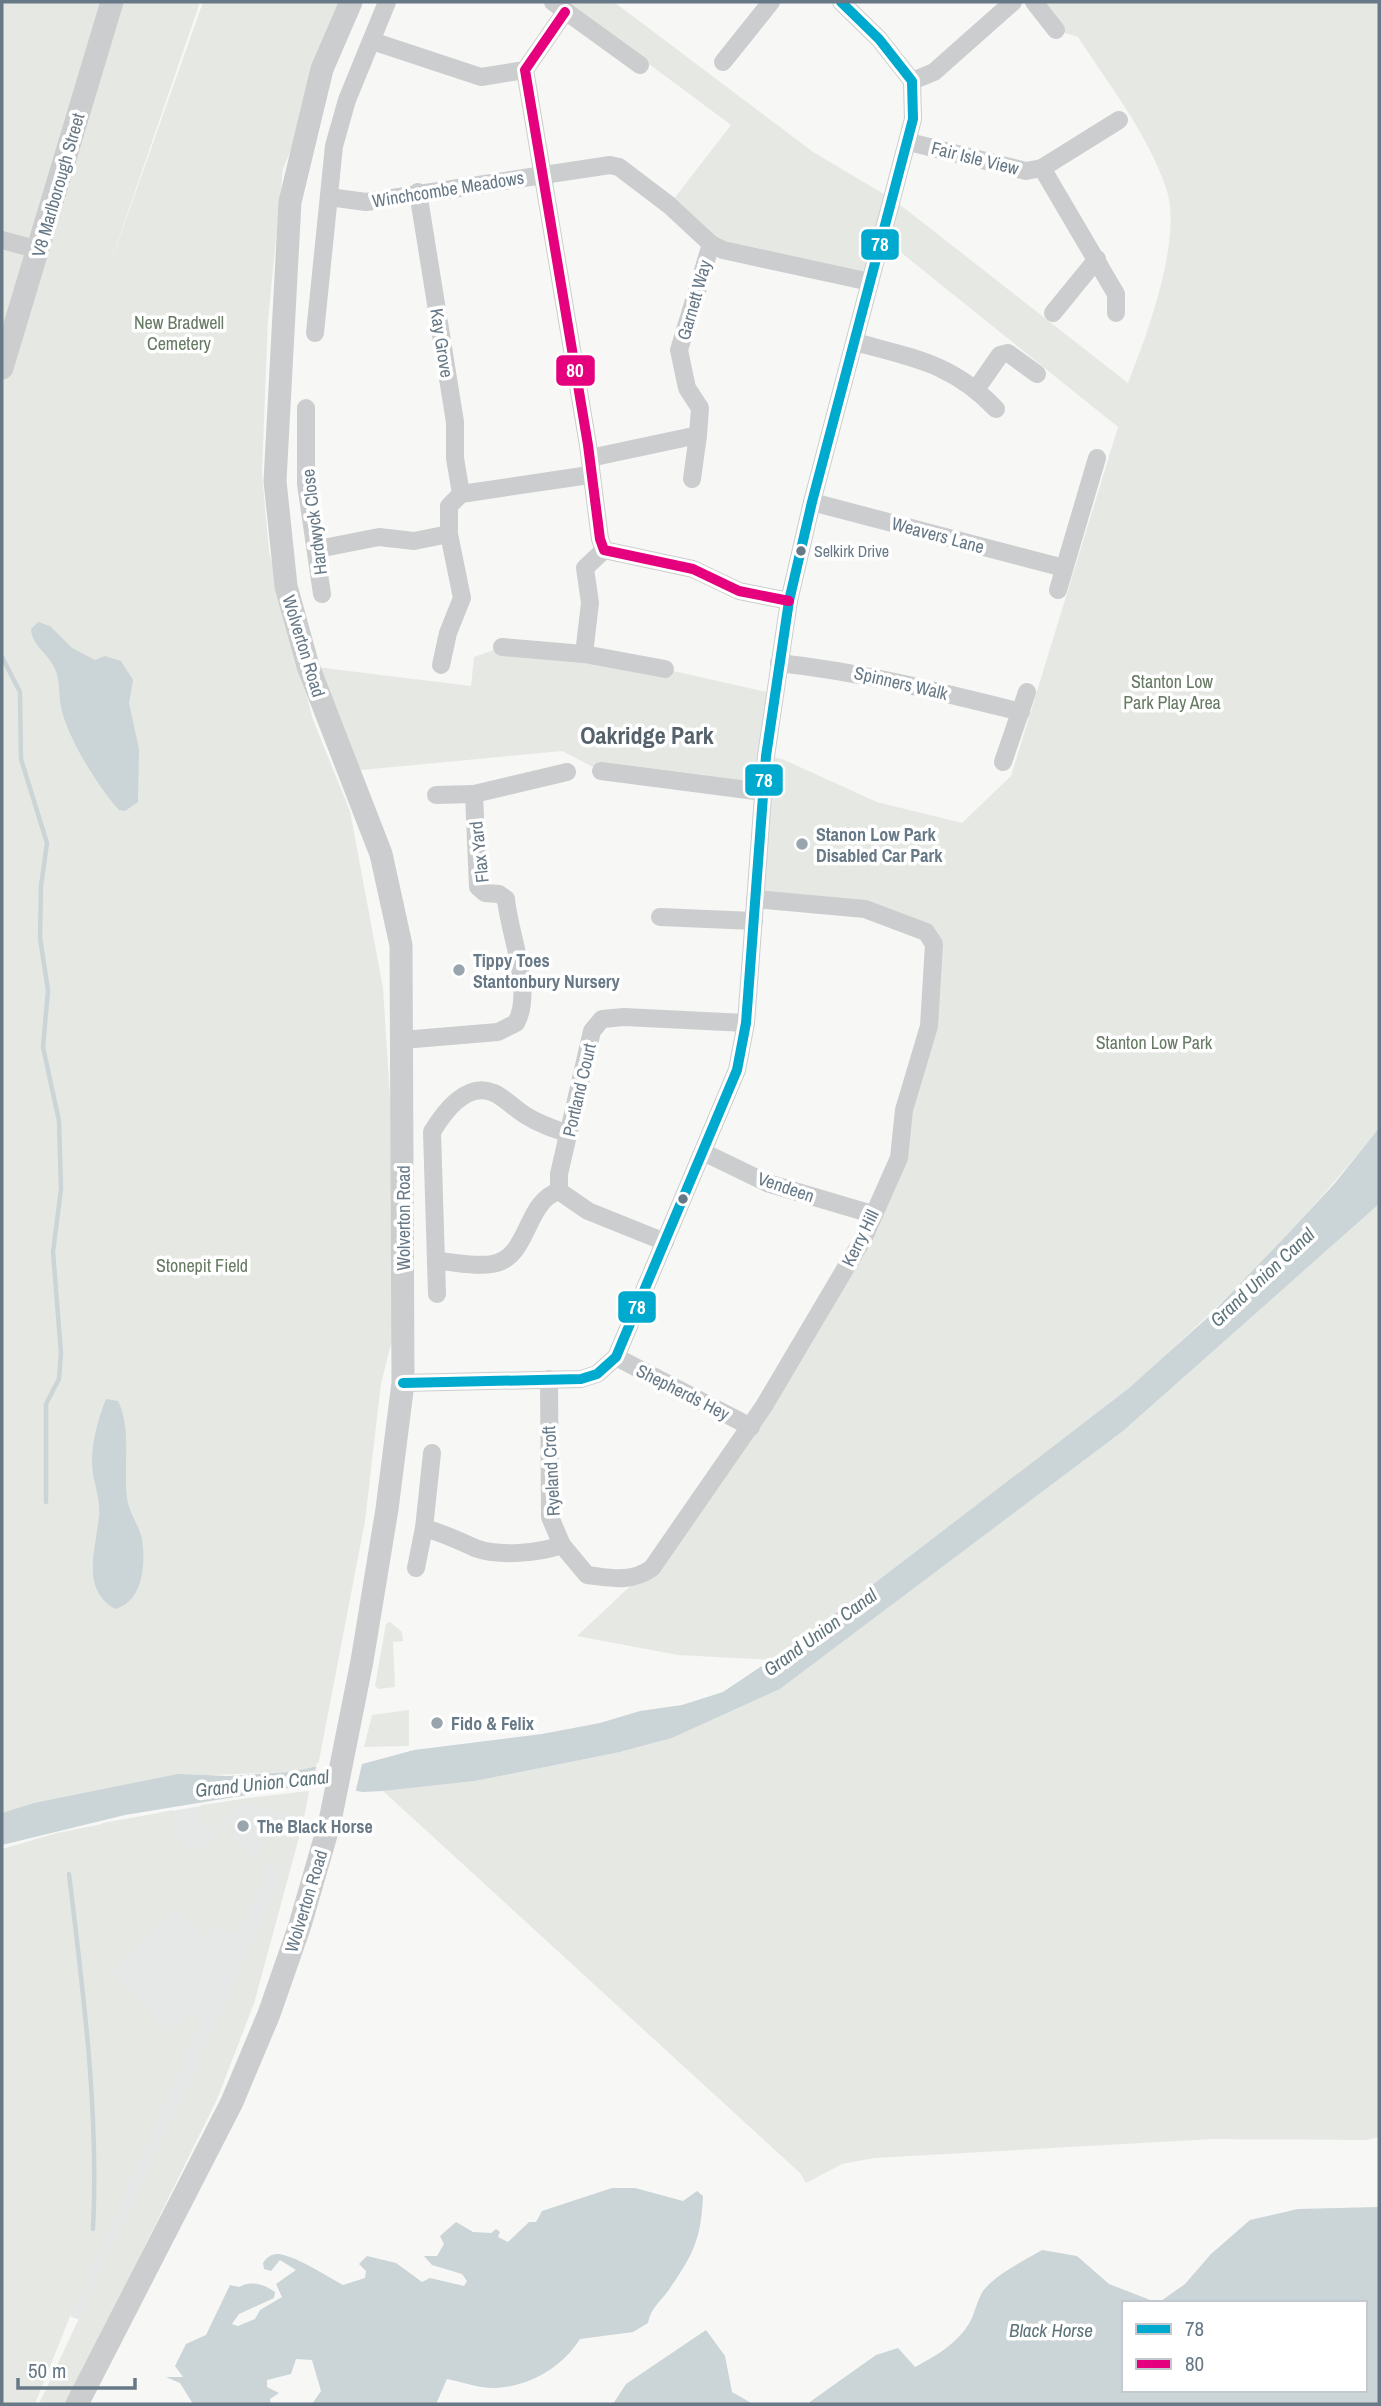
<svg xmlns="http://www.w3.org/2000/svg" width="1381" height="2406" font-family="'Archivo Narrow',sans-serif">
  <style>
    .built { fill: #e6e7e7 }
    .green { fill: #e6e9e3 }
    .water { fill: #cbd4d6; fill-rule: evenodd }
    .pier { fill: #f7f7f6 }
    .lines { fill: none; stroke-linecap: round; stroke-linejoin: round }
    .stream { stroke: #cbd4d6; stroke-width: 4.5 }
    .minor { stroke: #cccdce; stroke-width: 18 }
    .tertiary { stroke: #cccdce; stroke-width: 23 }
    .bus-1-casing { stroke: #fff; stroke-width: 16 }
    .bus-2-casing { stroke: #fff; stroke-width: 16 }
    .bus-1 { stroke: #00a9ce; stroke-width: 10 }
    .bus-2 { stroke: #e5007d; stroke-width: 10 }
    .bus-dot { fill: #677987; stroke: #fff; stroke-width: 2.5 }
    .poi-dot { fill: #99a5ae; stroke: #fff; stroke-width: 2.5 }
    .labels { text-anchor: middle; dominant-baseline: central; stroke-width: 7; stroke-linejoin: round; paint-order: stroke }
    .bus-label { font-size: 16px; fill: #677987; stroke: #fff; text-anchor: start }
    .street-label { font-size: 18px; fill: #677987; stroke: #fff }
    .park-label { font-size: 18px; fill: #667962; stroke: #fff }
    .poi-label { font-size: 18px; font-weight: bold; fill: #677987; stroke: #fff; text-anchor: start }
    .water-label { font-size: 19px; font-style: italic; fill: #5e747b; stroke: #fff }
    .district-label { font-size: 24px; font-weight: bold; fill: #55626b; stroke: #fff }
    .line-badge { stroke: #fff; stroke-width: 2.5 }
    .badge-label { font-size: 19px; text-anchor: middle; font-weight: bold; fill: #fff }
  </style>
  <rect width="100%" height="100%" fill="#f7f7f6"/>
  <polygon class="built" points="309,1791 303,1822 254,2003 217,2099 105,2327 71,2317 64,2017 102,1823 247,1798"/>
  <g class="green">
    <polygon points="2,2 200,2 107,273 203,2 351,2 283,169 268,320 262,473 269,551 313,720 350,811 383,988 403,1299 381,1383 365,1521 318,1766 290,1772 212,1775 2,1820"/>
    <path d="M553,2H614L813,152L894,200L1128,383C1147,335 1182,240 1167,191C1149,135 1109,85 1078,37L1056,30L1034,2H1379V1128C1304,1222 1219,1309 1129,1388L774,1660L678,1655L577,1636L640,1577L742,1436L899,1158L922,1045L934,944L865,909L755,899L763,792L601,771L562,751L351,771L308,666L471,686L474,657L502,647L665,669L775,694L767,756L782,759L877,802L962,823L1011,776L1118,427L883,238L870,282L723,250L669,205L731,125L645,61Z"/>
    <polygon points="1379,1204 1379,2137 1366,2140 1213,2139 874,2158 842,2164 806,2183 800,2173 383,1791 475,1781 620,1752 672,1738 780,1689 1123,1431"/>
    <polygon points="390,1622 402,1632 403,1641 393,1642 395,1687 379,1689 375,1686 386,1624"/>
    <polygon points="409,1710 409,1746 364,1747 372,1715"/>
    <polygon points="309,1791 303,1822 254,2003 217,2099 66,2404 39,2404 216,2025 284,1872 271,1866 263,1869 266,1875 236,1934 220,1927 203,1934 178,1908 110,1973 162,2027 165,2036 187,2013 199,2019 198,2028 71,2314 35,2404 2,2404 2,1849 57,1833 173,1810 175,1839 191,1855 228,1829 247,1849 253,1863 264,1844 280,1829 284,1833 297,1823 283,1808 275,1815 269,1808 263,1813 254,1803 248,1808 242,1802 210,1830 202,1821 201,1805"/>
  </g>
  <g class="water">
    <path d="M38,622L50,626L72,648L95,660L105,656L121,661L133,680L129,703L139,749L138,802L125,811L119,810C98,787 67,737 61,707C58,692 61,679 53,665C46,652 32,645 31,629Z"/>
    <polygon points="1379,1128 1379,1204 1123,1431 780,1689 672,1738 620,1752 475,1781 383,1791 363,1792 313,1784 125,1815 2,1845 2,1813 34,1803 178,1774 228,1776 290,1772 318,1766 355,1766 414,1750 542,1734 600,1723 640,1711 682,1705 723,1692 799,1641 1129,1388 1207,1318 1283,1239 1335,1183"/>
    <path d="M106,1399L118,1401C132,1430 123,1466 127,1498C129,1513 139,1525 142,1539C146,1564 143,1602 115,1609C80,1588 96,1550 99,1516C101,1498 92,1480 92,1462C92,1441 98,1419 106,1399Z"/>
    <path d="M612,2188H635L683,2201L697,2191L703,2196C701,2240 693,2255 668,2291C659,2303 651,2308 648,2323L633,2332L580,2339C562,2367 531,2386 496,2388C481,2389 462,2382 447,2379L436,2404H312L321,2391L312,2360L296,2359L291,2374L267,2380V2387L279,2393L270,2399L271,2404H193L180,2383L166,2377H183L175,2366L186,2344L206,2335L230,2285L239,2287C251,2280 264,2284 275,2292L274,2298L239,2314L232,2324L238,2326L255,2319L260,2310L282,2297L276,2284L296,2270L280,2260L271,2271L264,2269L263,2263C266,2258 271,2254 277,2254C293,2254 328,2277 343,2285L365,2278L366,2271L359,2264L367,2256L396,2263L422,2282L430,2278L464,2286L467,2281L462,2274L432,2265L424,2256H437L444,2244L440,2236L456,2222L473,2232L491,2233L496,2229L500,2232L498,2237L508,2242L529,2222H536L542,2211Z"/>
    <path d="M1379,2207V2404H807L876,2355L898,2348L915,2367C936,2356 958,2343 970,2322C975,2313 977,2300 983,2291C997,2273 1022,2262 1042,2250L1077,2256L1109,2284L1158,2303L1185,2284L1211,2254L1250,2220L1298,2209ZM1124,2303H1365V2390H1124Z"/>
    <polygon points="706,2330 725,2356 732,2392 753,2404 613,2404 626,2384"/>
  </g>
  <polygon class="pier" points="363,1760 355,1794 311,1788 317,1763"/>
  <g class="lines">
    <g class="stream">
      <polyline points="2,657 20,692 21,759 47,843 41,886 40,938 48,990 43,1047 59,1121 61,1189 53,1252 61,1353 59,1379 46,1404 46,1502"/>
      <path d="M69,1874C83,1991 99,2111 93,2229"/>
    </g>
    <g class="minor">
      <polyline points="553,2 640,65"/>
      <polyline points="1034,2 1056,30"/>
      <polyline points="565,12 525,70 588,445 600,539 604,550 693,569 739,591 789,601"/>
      <polyline points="372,41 481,77 525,70"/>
      <polyline points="723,62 771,2"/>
      <polyline points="912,81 934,72 1013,2"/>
      <polyline points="909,142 1026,171 1042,168 1116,294 1116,313"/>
      <polyline points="1042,168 1119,120"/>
      <polyline points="418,192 455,422 455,458 461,494"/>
      <polyline points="329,197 366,202 610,165 619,167 669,205 711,244 723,250 870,282"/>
      <polyline points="2,240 39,250"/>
      <polyline points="1053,313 1097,259"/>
      <polyline points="315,333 334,146 347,100 387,2"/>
      <path d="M855,342C913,358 952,363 996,409"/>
      <polyline points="977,388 1000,355 1008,353 1037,374"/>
      <polyline points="306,408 306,484 322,594"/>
      <polyline points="590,458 698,435 700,408 687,388 679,350 711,244"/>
      <polyline points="692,479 698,435"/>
      <polyline points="812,502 1064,568"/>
      <polyline points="318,549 379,537 414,541 449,534 449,506 461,494 589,475"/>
      <polyline points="604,550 585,568 590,603 584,654 665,669"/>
      <polyline points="1058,590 1097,458"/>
      <polyline points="502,647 584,654"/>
      <path d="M779,663C862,672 940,692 1021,712"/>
      <polyline points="441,665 448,633 462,598 449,534"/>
      <polyline points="1003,762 1027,692"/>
      <polyline points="601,771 763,792"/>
      <polyline points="436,795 474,794"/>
      <polyline points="660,917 754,921"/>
      <path d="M402,1040L498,1032L516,1023C534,991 509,934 506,899L499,894L485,893L478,887L474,794L567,772"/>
      <polyline points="703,1152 767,1183 872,1214"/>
      <polyline points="665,1242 588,1211 559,1191 559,1174 592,1031 602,1019 624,1017 746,1023"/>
      <path d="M438,1261C455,1262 475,1267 492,1264C530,1258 524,1202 559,1191"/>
      <path d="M437,1294L432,1132C444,1112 467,1081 494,1093C505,1098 514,1108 525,1115C539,1124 554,1129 569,1134"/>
      <polyline points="616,1357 751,1427"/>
      <path d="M549,1379L550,1517L562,1545L587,1575C612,1578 631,1583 652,1568L764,1406L864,1237L899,1158L904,1110L929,1026L934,944L926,932L865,909L755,899"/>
      <polyline points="403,1383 581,1379 597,1374 616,1357 737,1070 746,1023 766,756 789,601 812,502 913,119 912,81 879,39 841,2"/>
      <path d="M432,1453L424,1528C443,1533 458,1540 475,1548C499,1557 539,1553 562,1545"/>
      <polyline points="416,1568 424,1528"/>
    </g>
    <g class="tertiary">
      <polyline points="2,368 112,2"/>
      <polyline points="77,2404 232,2102 269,2014 300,1925 330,1821 362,1661 387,1509 403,1383 401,945 381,854 308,666 286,586 275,481 290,202 322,69 351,2"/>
    </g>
    <g class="bus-1-casing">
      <polyline id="bus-1" points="403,1383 581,1379 597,1374 616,1357 737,1070 746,1023 766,756 789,601 812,502 913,119 912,81 879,39 841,2"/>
    </g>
    <g class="bus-2-casing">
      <polyline id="bus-2" points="565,12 525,70 588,445 600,539 604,550 693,569 739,591 789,601"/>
    </g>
    <use href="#bus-1" class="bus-1"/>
    <use href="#bus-2" class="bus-2"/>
  </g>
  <g class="bus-dot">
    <circle cx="801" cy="551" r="6"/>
    <circle cx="683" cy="1199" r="6"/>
  </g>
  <g class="poi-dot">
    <circle cx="802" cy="844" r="7"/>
    <circle cx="459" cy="970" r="7"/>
    <circle cx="437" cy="1723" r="7"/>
    <circle cx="243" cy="1826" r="7"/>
  </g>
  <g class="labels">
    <g class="bus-label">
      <text x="814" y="551">Selkirk Drive</text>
    </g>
    <g class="street-label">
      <text transform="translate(975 158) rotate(14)">Fair Isle View</text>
      <text transform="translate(58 185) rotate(-74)">V8 Marlborough Street</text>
      <text transform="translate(448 189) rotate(-9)">Winchcombe Meadows</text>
      <text transform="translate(694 300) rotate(-74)">Garnett Way</text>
      <text transform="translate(442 343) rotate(81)">Kay Grove</text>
      <text transform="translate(314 522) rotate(-97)">Hardwyck Close</text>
      <text transform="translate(938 535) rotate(15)">Weavers Lane</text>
      <text transform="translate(304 646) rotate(73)">Wolverton Road</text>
      <text transform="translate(901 683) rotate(13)">Spinners Walk</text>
      <text transform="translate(479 852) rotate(-96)">Flax Yard</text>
      <text transform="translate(579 1090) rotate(-77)">Portland Court</text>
      <text transform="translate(786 1187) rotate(19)">Vendeen</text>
      <text transform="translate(403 1218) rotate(-90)">Wolverton Road</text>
      <text transform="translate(860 1238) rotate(-64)">Kerry Hill</text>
      <text transform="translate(683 1392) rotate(27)">Shepherds Hey</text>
      <text transform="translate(551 1471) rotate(-93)">Ryeland Croft</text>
      <text transform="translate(306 1901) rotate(-73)">Wolverton Road</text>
    </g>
    <g class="park-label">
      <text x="179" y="322">New Bradwell<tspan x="179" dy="21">Cemetery</tspan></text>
      <text x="1172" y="681">Stanton Low<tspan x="1172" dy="21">Park Play Area</tspan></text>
      <text x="1154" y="1042">Stanton Low Park</text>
      <text x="202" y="1265">Stonepit Field</text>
    </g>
    <g class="poi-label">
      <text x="816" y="834">Stanon Low Park<tspan x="816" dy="21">Disabled Car Park</tspan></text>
      <text x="473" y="960">Tippy Toes<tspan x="473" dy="21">Stantonbury Nursery</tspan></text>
      <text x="451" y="1723">Fido &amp; Felix</text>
      <text x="257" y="1826">The Black Horse</text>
    </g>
    <g class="water-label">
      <text transform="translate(1262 1277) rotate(-43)">Grand Union Canal</text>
      <text transform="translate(820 1632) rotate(-36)">Grand Union Canal</text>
      <text transform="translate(262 1783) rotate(-6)">Grand Union Canal</text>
      <text x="1051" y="2330">Black Horse</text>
    </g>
    <g class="district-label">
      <text x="647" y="735">Oakridge Park</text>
    </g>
  </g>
  <g class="line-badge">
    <rect x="860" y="228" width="40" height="33" rx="7" fill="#00a9ce"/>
    <rect x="555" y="354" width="41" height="33" rx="7" fill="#e5007d"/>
    <rect x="744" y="763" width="40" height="34" rx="7" fill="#00a9ce"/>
    <rect x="617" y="1290" width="40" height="34" rx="7" fill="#00a9ce"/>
  </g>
  <g class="badge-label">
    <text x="880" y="251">78</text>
    <text x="575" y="377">80</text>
    <text x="764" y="787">78</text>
    <text x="637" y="1314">78</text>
  </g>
  <rect width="1381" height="2406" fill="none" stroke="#677987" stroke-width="7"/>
  <rect x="1122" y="2301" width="245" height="91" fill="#ffffff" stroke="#c2c9cf" stroke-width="2"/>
  <rect x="1136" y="2324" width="35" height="10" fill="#00a9ce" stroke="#c2c9cf" stroke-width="2"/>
  <text x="1185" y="2336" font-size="21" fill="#677987">78</text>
  <rect x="1136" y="2359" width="35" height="10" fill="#e5007d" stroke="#c2c9cf" stroke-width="2"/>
  <text x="1185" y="2371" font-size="21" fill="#677987">80</text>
  <path d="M18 2378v10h117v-10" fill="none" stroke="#677987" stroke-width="3.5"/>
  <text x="28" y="2378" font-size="21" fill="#677987" stroke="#ffffff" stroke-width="5" paint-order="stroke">50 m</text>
</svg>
